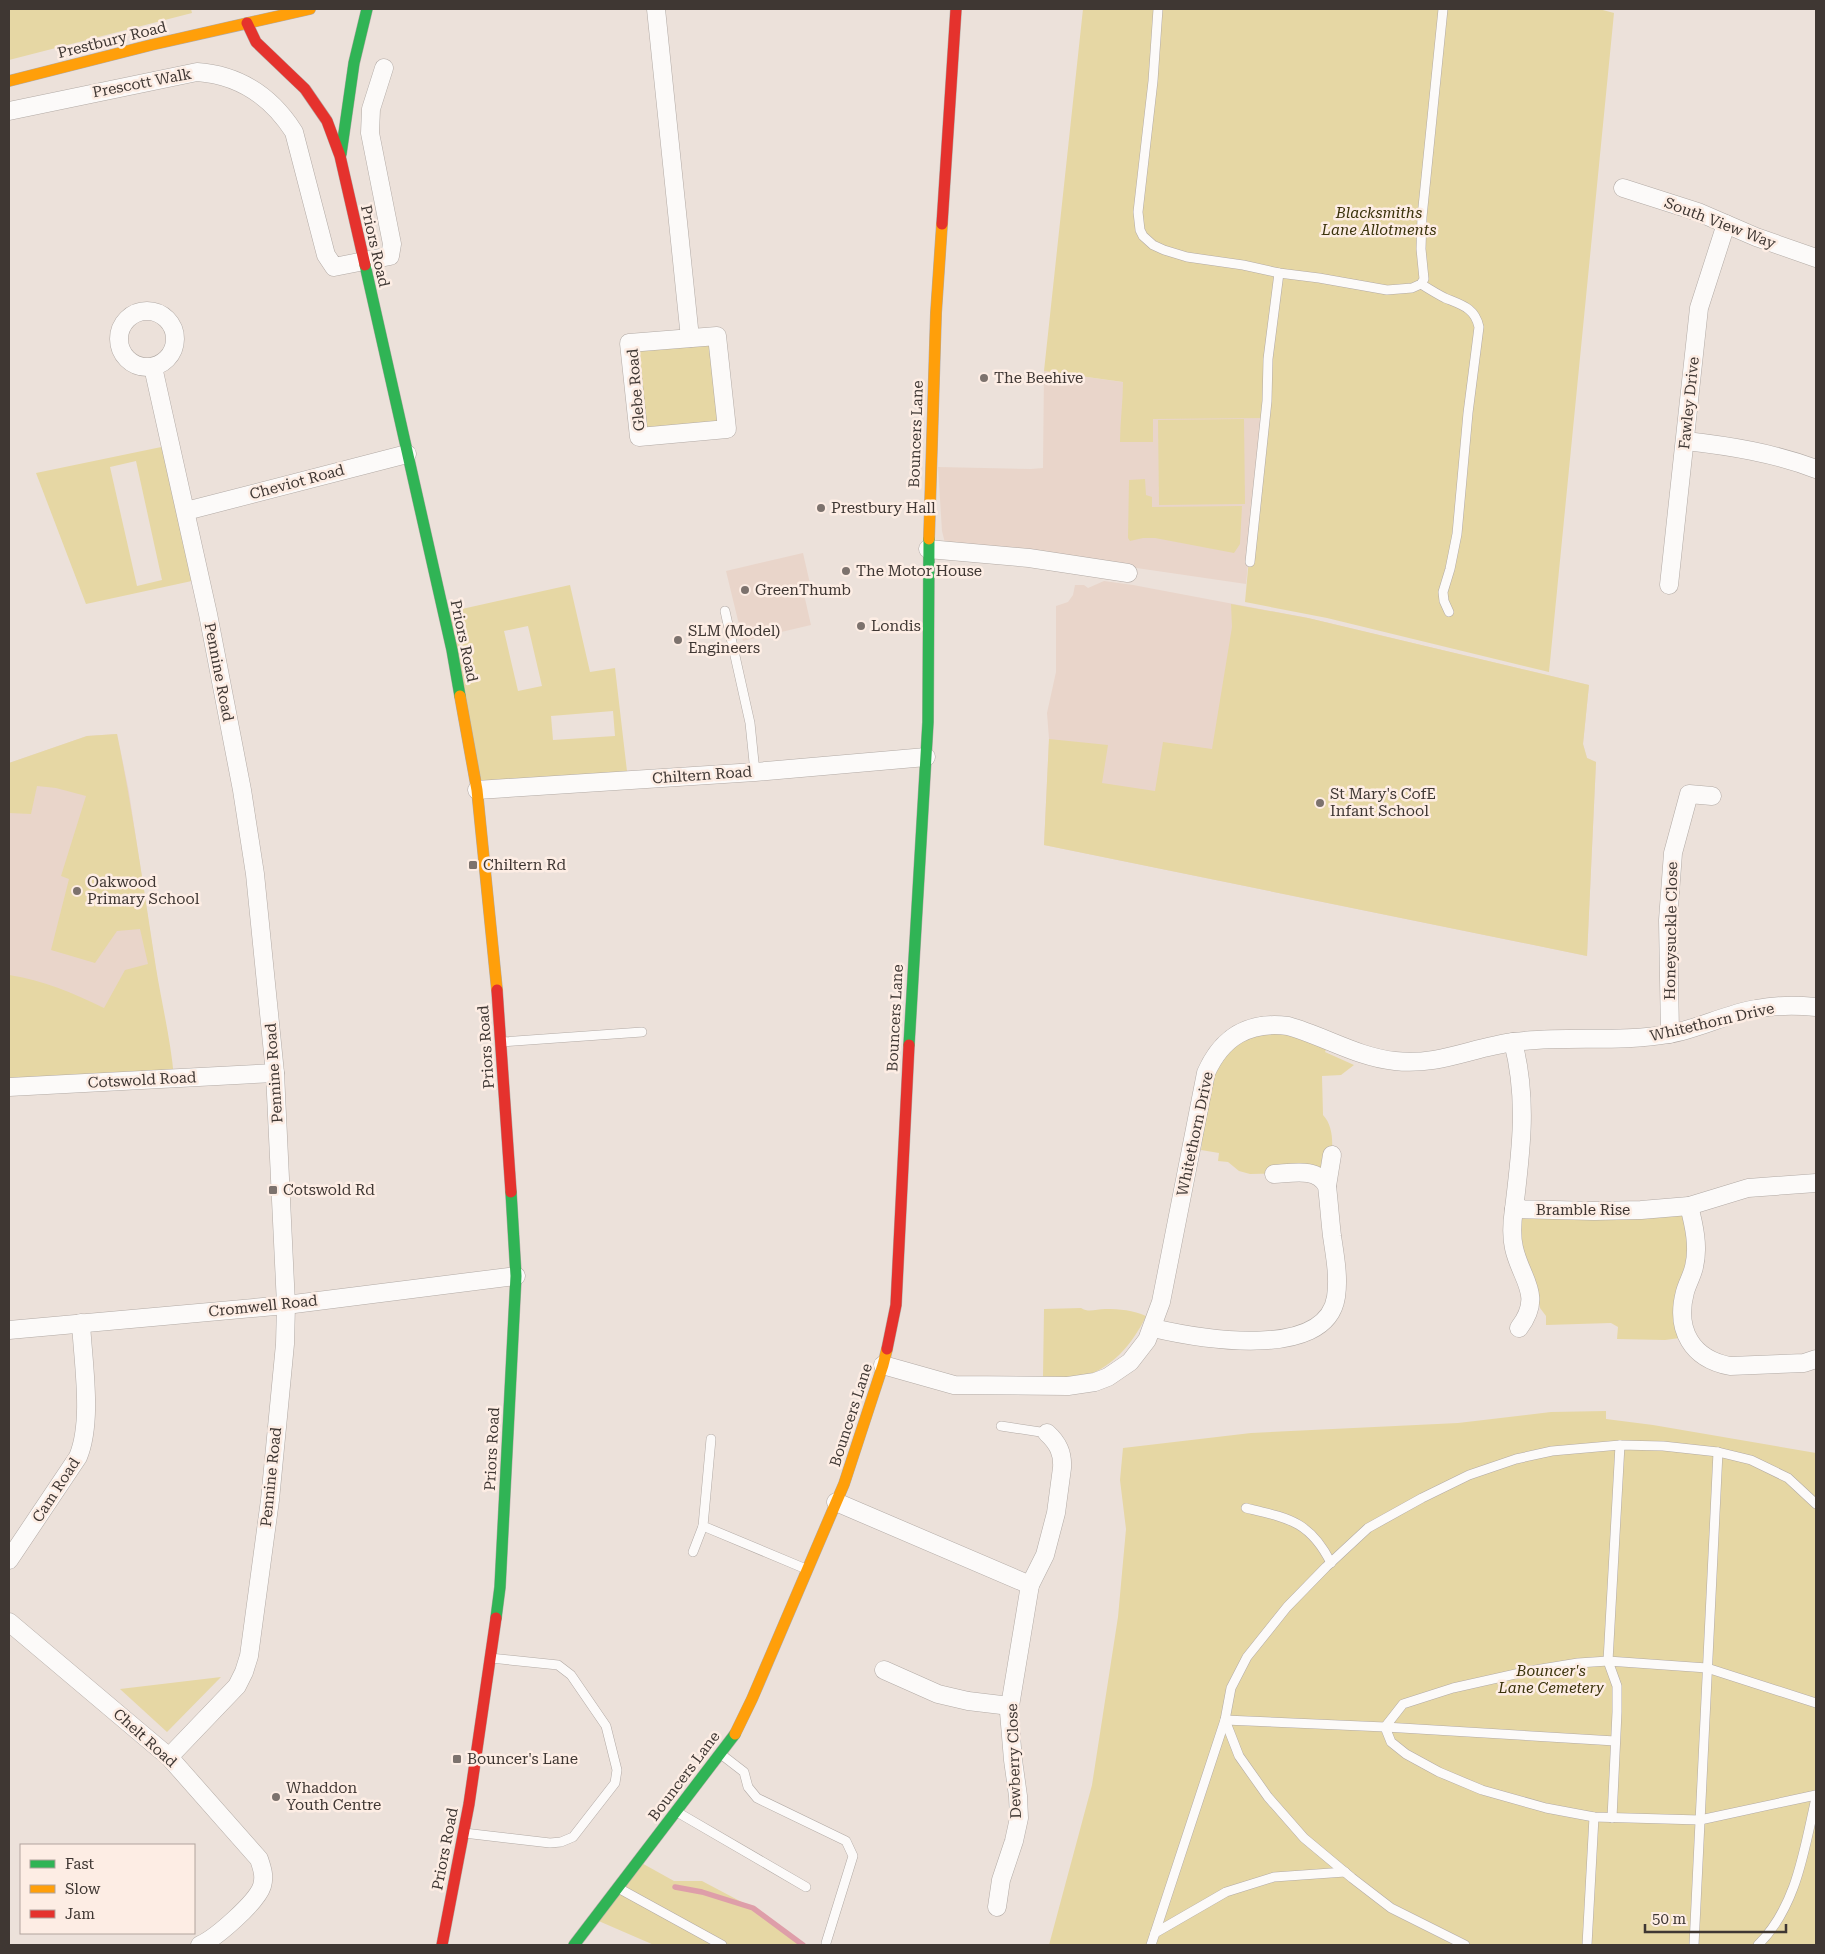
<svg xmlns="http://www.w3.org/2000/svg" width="1825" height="1954" font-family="'Roboto Serif',serif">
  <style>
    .built { fill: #e9d5ca }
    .green { fill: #e6d7a4; fill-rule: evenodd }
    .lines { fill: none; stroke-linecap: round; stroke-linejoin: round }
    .stream { stroke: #de9ea9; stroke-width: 5.5 }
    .lane-casing { stroke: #b2aaa5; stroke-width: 10 }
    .street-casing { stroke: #b2aaa5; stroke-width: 19 }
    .fast-casing { stroke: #b2aaa5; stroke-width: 12 }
    .slow-casing { stroke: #b2aaa5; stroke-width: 12 }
    .jam-casing { stroke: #b2aaa5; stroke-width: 12 }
    .lane { stroke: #fcfaf9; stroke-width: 9 }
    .street { stroke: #fcfaf9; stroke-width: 18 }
    .fast { stroke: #30b455; stroke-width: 11 }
    .slow { stroke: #ff9f0a; stroke-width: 11 }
    .jam { stroke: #e5322d; stroke-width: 11 }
    .poi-dot { fill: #7c726d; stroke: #fdede4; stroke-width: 2 }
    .labels { text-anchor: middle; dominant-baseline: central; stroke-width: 5; stroke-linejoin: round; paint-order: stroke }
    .street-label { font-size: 15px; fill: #3f3733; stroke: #fdede4 }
    .park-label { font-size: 15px; font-style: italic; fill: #3a320b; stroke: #fdede4 }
    .poi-label { font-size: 15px; fill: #3f3733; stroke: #fdede4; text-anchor: start }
  </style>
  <rect width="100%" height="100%" fill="#ece1da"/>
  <g class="built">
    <polygon points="1044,371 1264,402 1246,584 1034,553 945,543 942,531 938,467 1031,469 1043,468"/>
    <polygon points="803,553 811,588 803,590 811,625 743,641 726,571"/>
    <polygon points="1104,581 1133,585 1308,618 1589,685 1583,744 1587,758 1596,762 1587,956 1044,845 1049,739 1047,713 1056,672 1056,606 1068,602 1073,595 1075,585 1084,585 1088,588"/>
    <polygon points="117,734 129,792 159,990 9,1087 9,763 87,736"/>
  </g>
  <g class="green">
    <polygon points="9,9 191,9 192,13 9,60"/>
    <path d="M1083,9H1599L1614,13L1549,672L1327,618L1245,602L1262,418L1153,419V442H1120C1120,422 1123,402 1123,382L1044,371Z"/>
    <polygon points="717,336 727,429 639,437 629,343"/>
    <polygon points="1244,419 1245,504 1159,505 1158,420"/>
    <path d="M171,445L201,579L86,604L36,473ZM136,461L162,580L137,586L110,467Z"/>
    <polygon points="1145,479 1146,495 1152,497 1152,507 1242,506 1240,544 1234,553 1155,538 1143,538 1130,541 1128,538 1129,480"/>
    <path d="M570,585L590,672L615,668L628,780L477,790L444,613ZM528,626L542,686L518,691L504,631ZM613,711L615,736L553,740L551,716Z"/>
    <polygon points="1231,604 1308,618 1589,685 1583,744 1587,758 1596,762 1587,956 1044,845 1049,739 1108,745 1102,783 1155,791 1163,742 1212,749 1232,627"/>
    <path d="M117,734C133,812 144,890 156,968C162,1005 171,1041 174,1078L9,1087V975C43,980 73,993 104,1008L125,970L148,964L140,929L117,931L95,963L51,950L69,879L61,876L86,796L56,788L37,786L31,814L9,813V763L87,736Z"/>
    <path d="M1251,1028L1330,1041L1325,1052L1354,1065L1341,1075L1322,1076L1323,1115C1339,1132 1330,1164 1327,1186L1307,1173L1250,1174L1239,1171L1228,1162L1218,1161L1219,1153L1201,1150L1202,1143L1193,1141L1206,1073Z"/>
    <polygon points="1689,1206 1687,1337 1665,1340 1617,1339 1618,1327 1611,1323 1546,1325 1546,1316 1540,1308 1534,1277 1523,1249 1514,1209"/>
    <path d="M1081,1308C1089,1313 1096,1309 1105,1309C1120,1309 1133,1310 1146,1316C1134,1342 1110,1372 1079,1377C1068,1378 1055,1377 1043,1377L1044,1309Z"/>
    <polygon points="1606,1411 1606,1419 1653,1425 1816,1453 1816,1945 1049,1945 1092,1785 1118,1617 1126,1529 1120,1480 1123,1448 1251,1433 1458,1423 1551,1412"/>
    <polygon points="221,1677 167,1732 120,1689"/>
    <polygon points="638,1861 674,1881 702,1881 753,1908 804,1945 654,1945 594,1919"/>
  </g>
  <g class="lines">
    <polyline class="stream" points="675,1887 702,1892 753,1908 803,1945"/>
    <g class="lane-casing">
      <g id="lane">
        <polyline points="1158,9 1153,81 1138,212 1140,230 1143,236 1153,245 1164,250 1187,257 1243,265 1279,273 1319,278 1387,290 1412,288 1421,284 1424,279 1421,249 1422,217 1443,9"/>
        <path d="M1421,284C1429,289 1437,294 1445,298C1462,305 1475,308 1479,327L1468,413L1457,534L1450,569L1443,592L1444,601L1449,612"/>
        <polyline points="1250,562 1267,401 1268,359 1279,273"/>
        <polyline points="725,611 750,723 755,772"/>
        <polyline points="502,1042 642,1032"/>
        <polyline points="1001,1426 1047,1433"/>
        <polyline points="711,1439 703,1526 806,1569"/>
        <path d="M1246,1508C1288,1518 1310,1521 1331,1563"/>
        <polyline points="693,1552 703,1526"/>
        <polyline points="1816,1703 1707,1668 1608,1661 1578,1663 1529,1671 1453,1688 1403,1704 1385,1727 1391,1742 1406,1754 1439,1772 1482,1790 1546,1808 1594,1817 1700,1820 1816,1795"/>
        <polyline points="722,1755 744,1772 748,1787 757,1798 846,1841 853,1856 826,1943"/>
        <polyline points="677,1812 806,1887"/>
        <polyline points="1612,1818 1617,1712 1617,1686 1608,1661 1620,1445"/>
        <polyline points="464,1833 550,1843 561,1842 573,1837 615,1783 617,1770 606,1726 571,1675 558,1665 490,1658"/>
        <polyline points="620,1889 722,1945"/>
        <polyline points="1155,1933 1226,1892 1274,1877 1345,1872"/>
        <polyline points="1151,1945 1225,1720 1385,1727 1615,1741"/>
        <polyline points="1465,1945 1391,1908 1352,1878 1304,1838 1268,1797 1239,1756 1225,1720 1231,1688 1247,1657 1287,1607 1326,1567 1368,1528 1422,1498 1469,1475 1516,1459 1552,1451 1620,1445 1663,1446 1718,1452 1751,1460 1788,1478 1816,1504"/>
        <polyline points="1587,1945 1594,1817"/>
        <polyline points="1694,1945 1718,1452"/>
        <path d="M1758,1945C1797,1906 1804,1850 1816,1798"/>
      </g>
    </g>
    <g class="street-casing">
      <g id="street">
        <polyline points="656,9 690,338"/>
        <path d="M9,111L197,72C239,75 271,96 294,132L326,255L334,267L390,256L392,244L370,133L371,109L384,68"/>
        <polyline points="1623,188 1698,212 1756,237 1816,258"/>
        <circle cx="147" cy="339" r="28"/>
        <polygon points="717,336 727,429 639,437 629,343"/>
        <polyline points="153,367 208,614 242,790 255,874 275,1073 286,1305 285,1344 270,1500 249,1656 244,1672 237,1686 169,1757"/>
        <path d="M1686,441C1730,446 1774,453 1816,469"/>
        <polyline points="186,511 407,454"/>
        <polyline points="928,549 1029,558 1128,573"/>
        <polyline points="1669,585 1699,308 1726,224"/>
        <polyline points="477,790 755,772 926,757"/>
        <polyline points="1670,1034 1668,920 1673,853 1689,794 1712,796"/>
        <path d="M1513,1042C1528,1099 1521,1151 1514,1209L1594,1211L1641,1210L1689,1206L1748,1188L1816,1183"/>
        <polyline points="9,1087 275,1073"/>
        <polyline points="1327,1186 1332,1155"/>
        <path d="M1689,1206C1694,1225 1699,1247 1694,1267C1692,1276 1687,1284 1685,1292C1675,1330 1692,1359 1730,1366L1804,1363L1816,1359"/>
        <path d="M1514,1209C1512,1222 1511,1235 1514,1248C1521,1280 1544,1295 1519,1328"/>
        <path d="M1153,1328C1196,1338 1326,1362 1336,1297C1339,1277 1335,1256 1332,1236C1330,1219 1329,1203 1327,1186C1317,1167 1293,1173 1274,1174"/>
        <polyline points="9,1330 286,1305 516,1276"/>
        <path d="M883,1365L954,1385L1068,1386L1095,1382L1108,1377L1130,1362L1147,1340L1161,1302L1206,1073C1222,1037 1249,1021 1288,1026C1324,1036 1357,1057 1395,1061C1439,1066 1473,1047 1514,1042C1566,1035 1617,1043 1669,1034C1698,1029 1726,1014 1756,1009C1776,1005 1796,1005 1816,1007"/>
        <polyline points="836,1502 1030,1585 1009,1712 1013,1760 1018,1796 1019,1818 1014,1841 1001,1880 997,1907"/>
        <path d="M9,1560L78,1457C93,1421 83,1363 81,1323"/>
        <path d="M1030,1585L1045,1555L1056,1513L1062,1468C1063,1453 1058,1443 1047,1433"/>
        <path d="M9,1622L169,1757L259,1859C262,1868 265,1876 262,1886C257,1902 216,1938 200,1945"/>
        <polyline points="884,1670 938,1694 968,1701 1010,1706"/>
      </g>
    </g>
    <g class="fast-casing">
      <g id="fast">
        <polyline points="341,154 354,63 367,9"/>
        <polyline points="365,265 452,650 460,696"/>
        <polyline points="909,1045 928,722 929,539"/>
        <polyline points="496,1618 500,1587 516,1276 511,1192"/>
        <polyline points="574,1945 735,1734"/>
      </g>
    </g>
    <g class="slow-casing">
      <g id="slow">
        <polyline points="9,81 151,45 310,9"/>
        <polyline points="929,539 936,313 942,224"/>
        <polyline points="460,696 477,790 497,990"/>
        <polyline points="735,1734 752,1699 844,1484 883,1365 887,1349"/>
      </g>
    </g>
    <g class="jam-casing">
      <g id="jam">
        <polyline points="247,23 256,42 305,89 327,121 340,156 365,265"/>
        <polyline points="942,224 956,9"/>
        <polyline points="497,990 511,1192"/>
        <polyline points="887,1349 896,1305 909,1045"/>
        <polyline points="442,1945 469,1804 496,1618"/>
      </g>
    </g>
    <use href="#lane" class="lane"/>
    <use href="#street" class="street"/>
    <use href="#fast" class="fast"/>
    <use href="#slow" class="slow"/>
    <use href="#jam" class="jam"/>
  </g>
  <g class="poi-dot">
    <circle cx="984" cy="378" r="5"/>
    <circle cx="821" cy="508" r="5"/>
    <circle cx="846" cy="571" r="5"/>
    <circle cx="745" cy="590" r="5"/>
    <circle cx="861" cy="626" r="5"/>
    <circle cx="678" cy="640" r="5"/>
    <circle cx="1320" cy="803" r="5"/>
    <rect x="468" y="860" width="10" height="10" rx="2.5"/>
    <circle cx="77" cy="891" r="5"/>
    <rect x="268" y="1185" width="10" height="10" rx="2.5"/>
    <rect x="452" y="1754" width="10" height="10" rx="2.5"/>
    <circle cx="276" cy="1797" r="5"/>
  </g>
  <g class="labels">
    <g class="street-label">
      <text transform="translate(112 40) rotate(-14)">Prestbury Road</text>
      <text transform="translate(142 83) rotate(-11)">Prescott Walk</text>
      <text transform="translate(1720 223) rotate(21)">South View Way</text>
      <text transform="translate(375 246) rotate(77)">Priors Road</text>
      <text transform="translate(636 390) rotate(-95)">Glebe Road</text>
      <text transform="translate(1689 403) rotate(-84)">Fawley Drive</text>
      <text transform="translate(916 434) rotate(-88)">Bouncers Lane</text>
      <text transform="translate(297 482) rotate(-15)">Cheviot Road</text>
      <text transform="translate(464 641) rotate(78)">Priors Road</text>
      <text transform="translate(219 672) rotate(79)">Pennine Road</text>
      <text transform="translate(702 775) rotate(-4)">Chiltern Road</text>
      <text transform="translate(1671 931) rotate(-89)">Honeysuckle Close</text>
      <text transform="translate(895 1018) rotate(-87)">Bouncers Lane</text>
      <text transform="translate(1712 1022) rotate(-13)">Whitethorn Drive</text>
      <text transform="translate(486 1047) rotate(-94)">Priors Road</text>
      <text transform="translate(274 1073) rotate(-94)">Pennine Road</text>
      <text transform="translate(142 1080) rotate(-3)">Cotswold Road</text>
      <text transform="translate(1195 1134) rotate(-78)">Whitethorn Drive</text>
      <text x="1583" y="1210">Bramble Rise</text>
      <text transform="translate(263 1306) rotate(-6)">Cromwell Road</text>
      <text transform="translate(851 1415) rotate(-72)">Bouncers Lane</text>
      <text transform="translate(492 1449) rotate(-87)">Priors Road</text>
      <text transform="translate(271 1477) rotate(-84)">Pennine Road</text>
      <text transform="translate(56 1490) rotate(-57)">Cam Road</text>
      <text transform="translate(145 1738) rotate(42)">Chelt Road</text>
      <text transform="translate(1014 1761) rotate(-92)">Dewberry Close</text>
      <text transform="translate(684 1776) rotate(-53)">Bouncers Lane</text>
      <text transform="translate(445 1849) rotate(-79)">Priors Road</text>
    </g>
    <g class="park-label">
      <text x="1379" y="213">Blacksmiths<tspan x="1379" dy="17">Lane Allotments</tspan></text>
      <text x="1551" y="1671">Bouncer's<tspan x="1551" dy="17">Lane Cemetery</tspan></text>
    </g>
    <g class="poi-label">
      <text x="994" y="378">The Beehive</text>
      <text x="831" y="508">Prestbury Hall</text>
      <text x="856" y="571">The Motor House</text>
      <text x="755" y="590">GreenThumb</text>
      <text x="871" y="626">Londis</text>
      <text x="688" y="631">SLM (Model)<tspan x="688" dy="17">Engineers</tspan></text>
      <text x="1330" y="794">St Mary's CofE<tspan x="1330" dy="17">Infant School</tspan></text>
      <text x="483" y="865">Chiltern Rd</text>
      <text x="87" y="882">Oakwood<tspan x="87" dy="17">Primary School</tspan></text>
      <text x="283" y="1190">Cotswold Rd</text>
      <text x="467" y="1759">Bouncer's Lane</text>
      <text x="286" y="1788">Whaddon<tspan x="286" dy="17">Youth Centre</tspan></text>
    </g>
  </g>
  <rect width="1825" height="1954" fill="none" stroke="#3f3733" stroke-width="20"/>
  <rect x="20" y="1844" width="175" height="90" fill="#fdede4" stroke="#b1a49d"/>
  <rect x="30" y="1860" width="25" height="8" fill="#30b455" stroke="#b1a49d"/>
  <text x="65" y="1869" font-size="15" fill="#3f3733">Fast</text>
  <rect x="30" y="1885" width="25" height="8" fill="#ff9f0a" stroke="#b1a49d"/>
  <text x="65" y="1894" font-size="15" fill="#3f3733">Slow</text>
  <rect x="30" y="1910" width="25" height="8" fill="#e5322d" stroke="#b1a49d"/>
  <text x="65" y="1919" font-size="15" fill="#3f3733">Jam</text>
  <path d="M1645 1924v8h141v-8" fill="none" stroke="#3f3733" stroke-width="2.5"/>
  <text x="1652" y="1924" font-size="15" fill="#3f3733" stroke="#fdede4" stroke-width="4" paint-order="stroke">50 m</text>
</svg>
